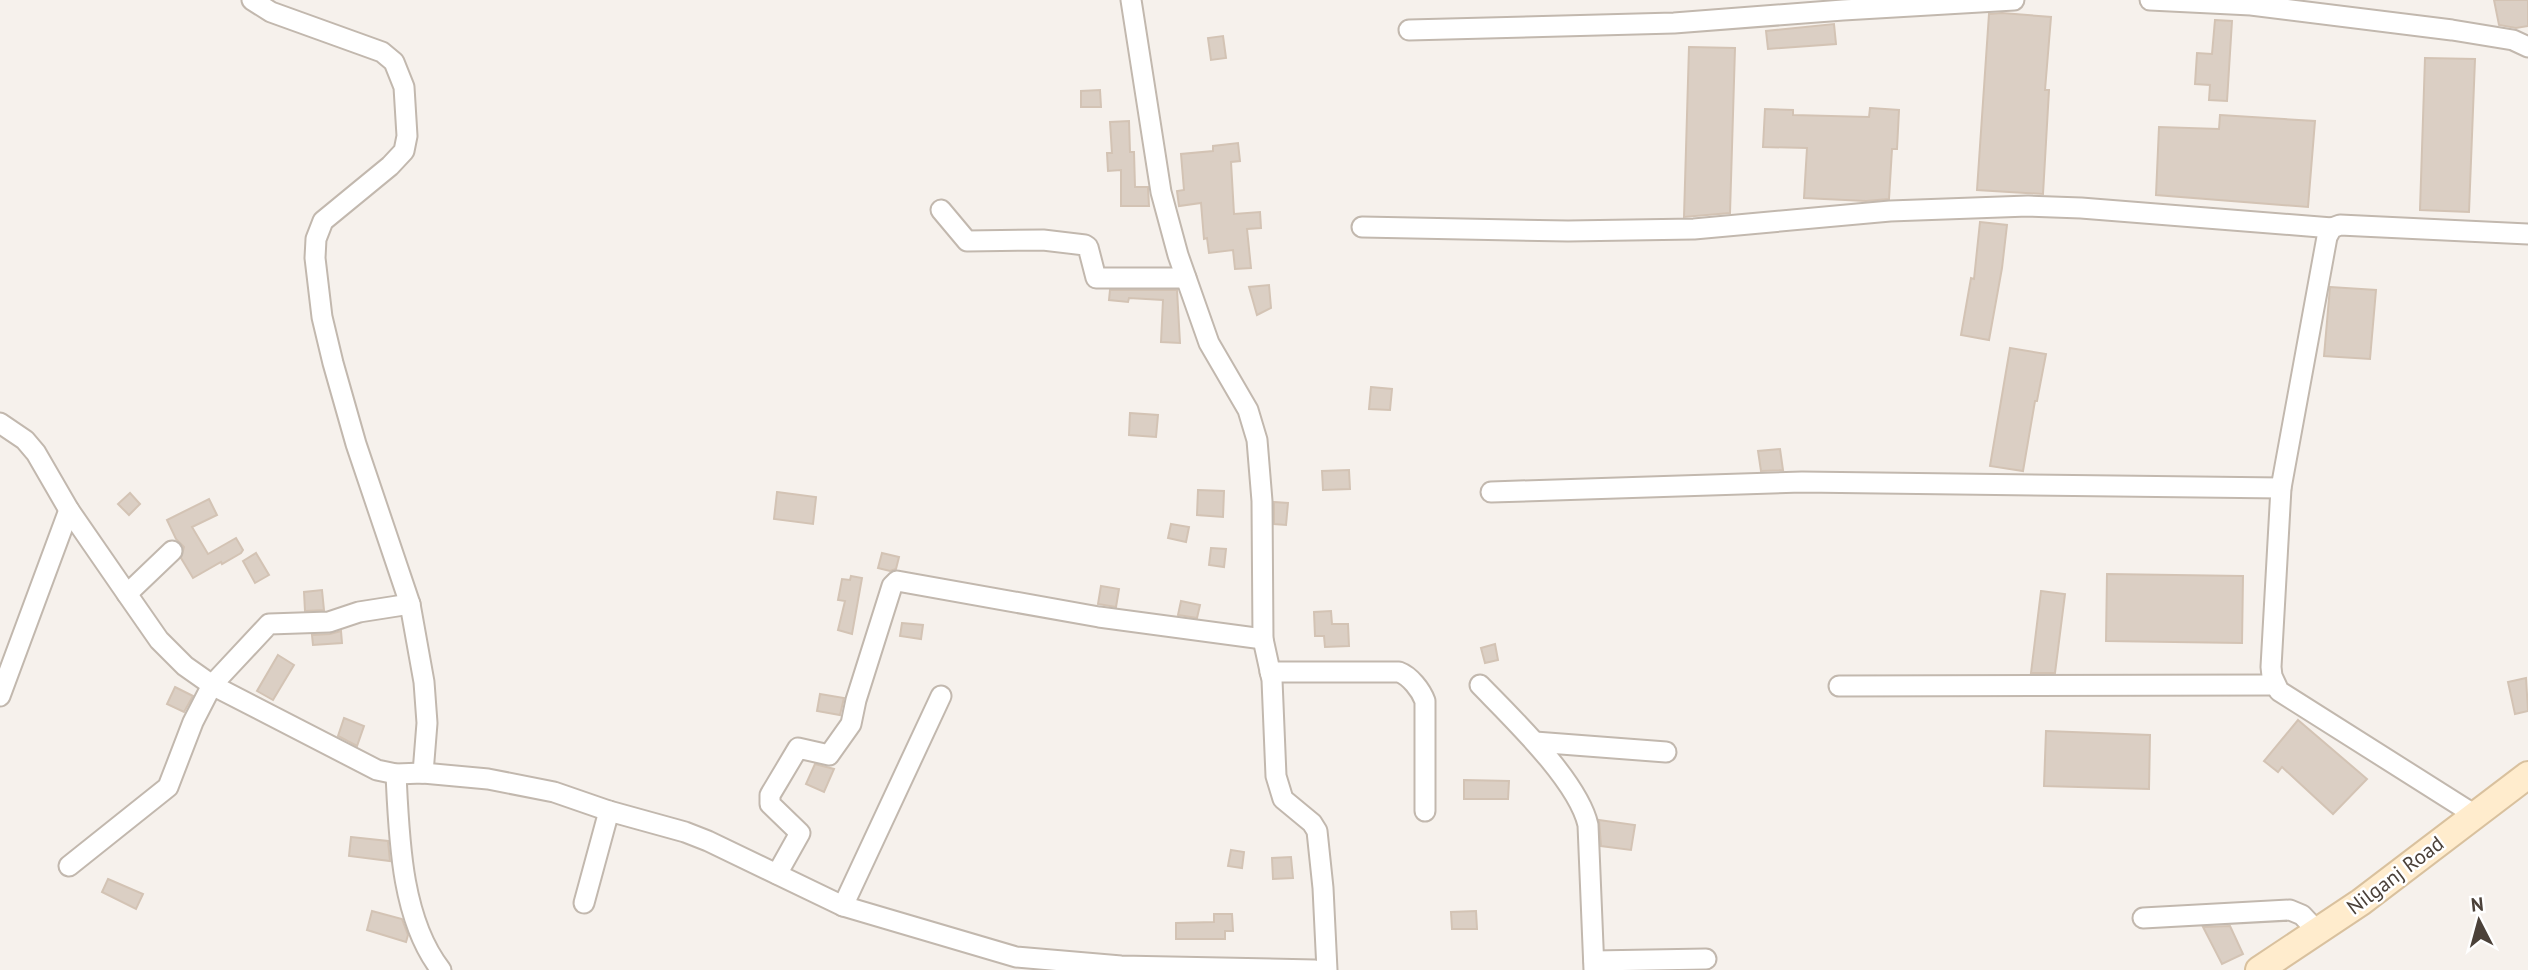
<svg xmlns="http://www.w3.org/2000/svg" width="2528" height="970" font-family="'PT Sans',sans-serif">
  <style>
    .building { fill: #dbcfc4; stroke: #d3c3b4; stroke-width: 2 }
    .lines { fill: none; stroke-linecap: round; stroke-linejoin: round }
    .street-casing { stroke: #c2b8ae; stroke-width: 23 }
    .secondary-casing { stroke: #d9c19e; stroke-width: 30 }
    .street { stroke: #fff; stroke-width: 19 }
    .secondary { stroke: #ffeccd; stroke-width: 26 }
    .labels { text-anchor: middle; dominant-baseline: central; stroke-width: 5; stroke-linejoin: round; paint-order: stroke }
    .street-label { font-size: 21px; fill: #4b4139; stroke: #fff }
  </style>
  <rect width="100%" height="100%" fill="#f6f1ec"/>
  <g class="building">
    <polygon points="2494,0 2528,0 2528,26 2516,28 2499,25"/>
    <polygon points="2002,13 2051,17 2045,90 2049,90 2043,194 1977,190 1989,14"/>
    <polygon points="2215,20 2232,21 2227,101 2209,100 2210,85 2195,84 2197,53 2212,54"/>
    <polygon points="1834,24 1836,44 1768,49 1766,31"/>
    <polygon points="1223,36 1226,58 1211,60 1208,38"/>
    <polygon points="1689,47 1735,48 1730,213 1684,217"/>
    <polygon points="2425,58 2475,59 2469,212 2420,210"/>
    <polygon points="1100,90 1101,107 1081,107 1081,91"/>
    <polygon points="1870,108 1899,110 1897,149 1892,149 1889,199 1866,201 1804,198 1807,148 1763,147 1765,109 1793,110 1793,115 1869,117"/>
    <polygon points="2220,115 2315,121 2308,207 2156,195 2159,127 2219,129"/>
    <polygon points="1129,121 1130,152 1134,152 1135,187 1148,187 1149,206 1121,206 1121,170 1108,171 1107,153 1112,153 1110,122"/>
    <polygon points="1238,143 1240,161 1231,162 1234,214 1260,212 1261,228 1247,229 1251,268 1235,269 1233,250 1209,253 1207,238 1204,239 1201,203 1179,206 1177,191 1184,190 1181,154 1213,151 1213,146"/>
    <polygon points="1980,222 2007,225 2002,268 1989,340 1961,335 1971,278 1974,279"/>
    <polygon points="1269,285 1271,308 1257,315 1249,287"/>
    <polygon points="2330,287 2376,290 2370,359 2324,356"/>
    <polygon points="1110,290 1177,290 1180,343 1161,342 1163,300 1129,298 1128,302 1109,300"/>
    <polygon points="2010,348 2046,354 2037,401 2035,401 2023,471 1990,466"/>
    <polygon points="1371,387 1392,389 1390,410 1369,409"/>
    <polygon points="1130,413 1158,415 1156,437 1129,435"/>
    <polygon points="1780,449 1783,470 1761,471 1758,451"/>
    <polygon points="1349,470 1350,489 1323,490 1322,471"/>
    <polygon points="1198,490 1224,491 1223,517 1197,515"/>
    <polygon points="777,492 816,497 813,524 774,519"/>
    <polygon points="130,493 140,504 129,515 118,504"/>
    <polygon points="209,499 217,515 192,527 208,554 236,538 243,550 241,553 222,564 221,562 193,578 181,558 184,547 176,539 167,520"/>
    <polygon points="1274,502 1288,503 1286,525 1274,524"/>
    <polygon points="1171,524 1189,527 1186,542 1168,538"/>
    <polygon points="1211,548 1226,549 1224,567 1209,565"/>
    <polygon points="256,553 269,575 255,583 243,561"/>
    <polygon points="882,553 899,557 896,569 890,571 878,568"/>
    <polygon points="2107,574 2243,576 2242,643 2106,641"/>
    <polygon points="851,576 862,578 852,634 838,630 845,601 838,600 842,579 850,580"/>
    <polygon points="1101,586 1119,589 1116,607 1098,604"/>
    <polygon points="322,590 324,610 305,611 304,592"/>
    <polygon points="2041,591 2065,594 2055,673 2031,673"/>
    <polygon points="1181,601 1200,605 1197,618 1178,615"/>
    <polygon points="1331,611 1332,624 1348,624 1349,646 1325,647 1324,636 1315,636 1314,612"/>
    <polygon points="902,623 923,625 921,639 900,636"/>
    <polygon points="341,631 342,643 313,645 312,635 330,634"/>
    <polygon points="1495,644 1498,660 1485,663 1481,648"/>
    <polygon points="278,655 294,665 273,700 257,691"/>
    <polygon points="2526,678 2528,711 2515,714 2508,682"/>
    <polygon points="175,687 193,696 184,712 167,704"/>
    <polygon points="820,694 844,698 840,715 817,711"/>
    <polygon points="344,718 364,726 357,746 338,736"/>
    <polygon points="2298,720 2367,779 2333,814 2282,767 2278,772 2264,761"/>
    <polygon points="2046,731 2150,735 2149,789 2044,786"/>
    <polygon points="815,764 834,769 824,792 806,784"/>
    <polygon points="1464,780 1509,781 1508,799 1464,799"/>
    <polygon points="1599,820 1635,825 1631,850 1601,846"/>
    <polygon points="351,837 388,841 390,861 349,856"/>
    <polygon points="1231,850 1244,852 1242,868 1228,866"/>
    <polygon points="1291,857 1293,878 1273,879 1272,858"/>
    <polygon points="108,879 143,894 136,909 102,892"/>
    <polygon points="372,911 402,919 408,935 406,942 367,930"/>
    <polygon points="1476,911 1477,929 1452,929 1451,912"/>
    <polygon points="1214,914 1232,914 1233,931 1225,931 1225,939 1176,939 1176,923 1214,922"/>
    <polygon points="2230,926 2243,954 2222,964 2203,927"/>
  </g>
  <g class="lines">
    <g class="street-casing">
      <g id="street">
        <polyline points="252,0 271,12 382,52 394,62 404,87 407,136 404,151 390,166 323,221 316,239 315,258 322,317 333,363 356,444 410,604 424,682 427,723 423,773"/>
        <polyline points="1131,0 1161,192 1178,255 1209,343 1248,410 1257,440 1262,501 1263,639 1272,680 1276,776 1283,799 1312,823 1317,831 1323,888 1327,970"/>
        <polyline points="2150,0 2251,5 2452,30 2513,40 2528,47"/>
        <polyline points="1409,30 1674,23 1843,10 2014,0"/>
        <polyline points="941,210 967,241 1043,240 1085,245 1088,247 1096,278 1186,278"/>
        <polyline points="1362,227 1568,231 1694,229 1890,211 2028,206 2081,208 2332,228"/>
        <polyline points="0,423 25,440 36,453 69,510 127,594 159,640 185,666 212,685 377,770 396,774 423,773 488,779 554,792 609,811 685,832 708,841 843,906 1016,957 1121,966 1315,970"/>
        <polyline points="1491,492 1802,482 2281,488"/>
        <polyline points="127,594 172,551"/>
        <path d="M1270,672H1399C1410,676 1421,690 1425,701V811"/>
        <path d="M1480,685C1512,718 1578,781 1588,825L1594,970"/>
        <polyline points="1839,686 2274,685"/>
        <polyline points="0,696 69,510"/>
        <polyline points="1535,742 1666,752"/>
        <path d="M396,774C399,837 401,919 441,970"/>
        <polyline points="2475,815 2279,691 2272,676 2271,667 2281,488 2327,237 2332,228 2340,225 2528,234"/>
        <polyline points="69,866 168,787 193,722 212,685 269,624 329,622 359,612 410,604"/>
        <polyline points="777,874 800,833 770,804 770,795 798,748 829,755 851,724 856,700 892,586 897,581 1099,617 1263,639"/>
        <polyline points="584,903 609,811"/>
        <polyline points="843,906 941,696"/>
        <polyline points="2143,918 2290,910 2302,915 2317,931"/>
        <polyline points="1594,961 1706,959"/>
      </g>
    </g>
    <g class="secondary-casing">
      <polyline id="secondary" points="2259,970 2361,902 2528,775"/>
    </g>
    <use href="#street" class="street"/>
    <use href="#secondary" class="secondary"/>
  </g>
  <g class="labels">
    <g class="street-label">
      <text transform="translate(2395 875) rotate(-37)">Nilganj Road</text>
    </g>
  </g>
  <g transform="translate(2479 921) rotate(354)" stroke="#ffffff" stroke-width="5" paint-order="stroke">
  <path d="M0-5L12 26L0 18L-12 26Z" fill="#4b4139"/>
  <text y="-10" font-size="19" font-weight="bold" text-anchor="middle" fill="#4b4139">N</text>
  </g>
</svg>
